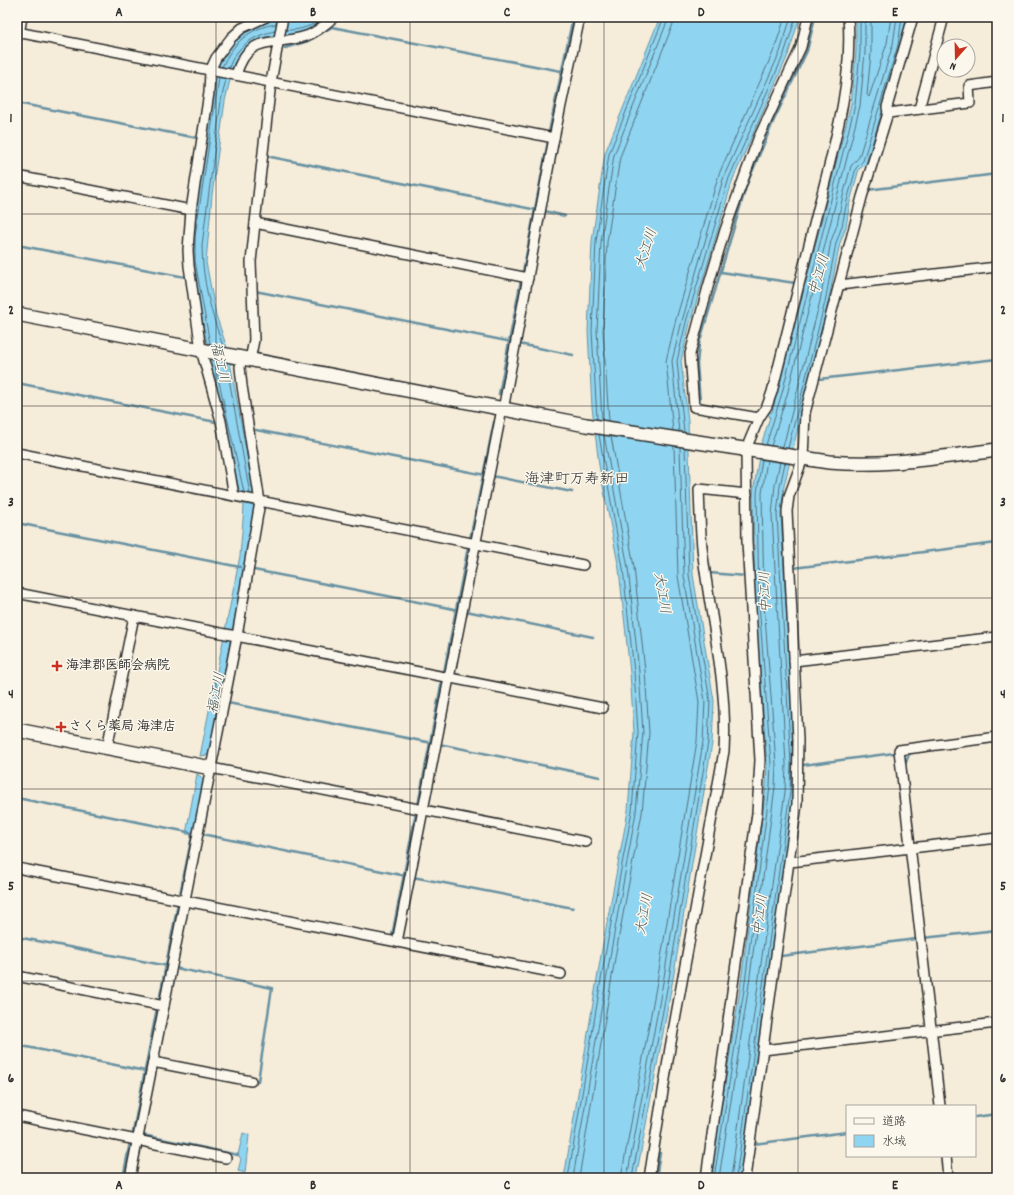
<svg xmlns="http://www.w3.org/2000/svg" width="1014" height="1195" font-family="Dekko,'Klee One',sans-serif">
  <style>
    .water { fill: #8fd5f1; stroke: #6791a2 }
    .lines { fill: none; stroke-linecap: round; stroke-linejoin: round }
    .shore { stroke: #536f7a; stroke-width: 1 }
    .stream { stroke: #6791a2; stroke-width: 2.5 }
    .street-casing { stroke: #2b2b2b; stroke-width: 12 }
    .secondary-casing { stroke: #2b2b2b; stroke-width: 16 }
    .street { stroke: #fbf7ec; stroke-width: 9 }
    .secondary { stroke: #fbf7ec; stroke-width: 13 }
    .grid { fill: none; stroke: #2b2b2b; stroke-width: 1; stroke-opacity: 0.55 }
    .poi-dot { fill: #c8321e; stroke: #fbf7ec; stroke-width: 1.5 }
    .labels { text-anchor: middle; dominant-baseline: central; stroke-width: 3; stroke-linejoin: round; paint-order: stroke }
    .poi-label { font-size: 13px; font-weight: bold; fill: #2b2b2b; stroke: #fbf7ec; text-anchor: start }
    .water-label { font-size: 14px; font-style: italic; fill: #44565c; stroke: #fbf7ec }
    .quarter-label { font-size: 15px; fill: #2b2b2b; stroke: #fbf7ec }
    .neatline { fill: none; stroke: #2b2b2b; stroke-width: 1.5 }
    .grid-label { font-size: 13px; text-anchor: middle; font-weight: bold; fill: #2b2b2b }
  </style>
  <rect width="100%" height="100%" fill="#f5ecd9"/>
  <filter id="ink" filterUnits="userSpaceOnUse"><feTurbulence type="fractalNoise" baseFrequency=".025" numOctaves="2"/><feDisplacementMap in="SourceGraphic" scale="8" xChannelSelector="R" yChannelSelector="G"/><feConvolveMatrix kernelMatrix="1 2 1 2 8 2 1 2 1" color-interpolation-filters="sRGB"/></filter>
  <g filter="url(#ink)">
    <g class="water">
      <path d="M289,17H329L322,24L304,32L295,35L282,34L265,37L249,45L234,63L225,101L212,195L206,262L216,315L228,351L254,495L255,510L209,755L200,756L240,556L244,507L239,490L199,306L191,261V236L218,67C229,44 242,28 268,21C275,20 282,21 289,17Z"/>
      <polygon points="660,17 800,17 788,55 733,179 690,323 681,361 688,421 693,575 714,701 712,743 673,979 636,1178 564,1178 602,949 628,811 634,732 630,673 619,569 599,465 592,407 588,331 592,241 605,153"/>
      <polygon points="856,17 906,17 902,46 866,164 859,169 850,202 846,227 840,243 828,303 784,486 781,515 795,764 794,793 740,1178 710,1178 740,990 766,786 767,765 755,603 753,493 761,445 770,417 767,413 772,412 804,290 801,285 804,285 806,282 851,104 856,52"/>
      <polygon points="197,774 204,779 193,834 186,834"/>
      <polygon points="243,1133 249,1135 245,1173 238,1171 241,1159 238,1155"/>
    </g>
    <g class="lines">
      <g class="shore">
        <polyline points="871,17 871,53 867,95 869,97 887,43 891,17"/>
        <path d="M286,30C299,31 314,26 323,17"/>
        <path d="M222,67C233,43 249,28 276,24"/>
        <path d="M229,68C235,47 254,35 275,31"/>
        <polyline points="210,344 195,261 195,236 219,78"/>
        <path d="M223,346C211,313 202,280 202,245L221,101L226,79"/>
        <polyline points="214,360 244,492"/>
        <polyline points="226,362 250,494"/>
        <polyline points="597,419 592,331 596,241 609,154 664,17"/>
        <polyline points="602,420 597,331 601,242 614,155 669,17"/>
        <polyline points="609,421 603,331 607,242 620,157 673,24 675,17"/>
        <polyline points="673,431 666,361 676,319 719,174 774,50 785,17"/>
        <polyline points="679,432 672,361 682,321 724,176 780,52 791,17"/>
        <polyline points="684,432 677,361 686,322 729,178 784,54 796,17"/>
        <polyline points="766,445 782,393 855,105 860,52 860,17"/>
        <polyline points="771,446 787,395 860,106 865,52 865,17"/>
        <polyline points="783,447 820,301 831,241 837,225 842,200 851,166 859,157 893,44 897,17"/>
        <polyline points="788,448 825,302 836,243 842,226 847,201 856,168 863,161 898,45 902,17"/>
        <polyline points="568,1178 606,950 632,811 638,732 634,672 623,568 599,435"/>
        <polyline points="573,1178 611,951 636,812 643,732 639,672 628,568 604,435"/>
        <polyline points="579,1178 616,952 642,813 649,733 645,671 634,567 611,436"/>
        <polyline points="621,1178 658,976 697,741 699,702 678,576 674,446"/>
        <polyline points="627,1178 664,977 703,742 705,701 684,576 680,447"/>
        <polyline points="632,1178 669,978 708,742 710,701 689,575 685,448"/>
        <polyline points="714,1178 744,990 770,786 771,764 759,603 757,493 762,459"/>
        <polyline points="719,1178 748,991 775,787 776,764 764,603 762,493 767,460"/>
        <polyline points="731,1178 785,792 786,764 772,515 775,485 780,462"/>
        <polyline points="736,1178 790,792 791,764 777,515 780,486 785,463"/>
      </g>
      <g class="stream">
        <polyline points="285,48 308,41 332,27 561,71"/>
        <polyline points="17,103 197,138"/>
        <polyline points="549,132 573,17"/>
        <polyline points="266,156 537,210"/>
        <polyline points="867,190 997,174"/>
        <polyline points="544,211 565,216"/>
        <polyline points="17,245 185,277"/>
        <polyline points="523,272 548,141"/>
        <polyline points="721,272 795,283"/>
        <polyline points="255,291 512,342"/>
        <polyline points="519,344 573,355"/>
        <polyline points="819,379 997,359"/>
        <polyline points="17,383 216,422"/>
        <polyline points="499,394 521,280"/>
        <polyline points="700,402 697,364 699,344 747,184 773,122 807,51 815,17"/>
        <polyline points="256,430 485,475"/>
        <polyline points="492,476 572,492"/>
        <polyline points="17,523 240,567"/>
        <polyline points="470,539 494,422"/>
        <polyline points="793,568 997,543"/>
        <polyline points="254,570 459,610"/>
        <polyline points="709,573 746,576"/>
        <polyline points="466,611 593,637"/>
        <polyline points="444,672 468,547"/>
        <polyline points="228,703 432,743"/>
        <polyline points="439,744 600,777"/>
        <polyline points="977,744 997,742"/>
        <polyline points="803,765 894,753"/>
        <polyline points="905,765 909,754 916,751"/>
        <polyline points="17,798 193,833"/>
        <polyline points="418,805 442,680"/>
        <polyline points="202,834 406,876"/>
        <polyline points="413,877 573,908"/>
        <polyline points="180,894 192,836 189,832"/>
        <polyline points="392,936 416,812"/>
        <polyline points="17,937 168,966"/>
        <polyline points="923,938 997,930"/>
        <polyline points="781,956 916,939"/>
        <polyline points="175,968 272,988 258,1081"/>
        <polyline points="159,1001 178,903"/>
        <polyline points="17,1045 145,1071"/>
        <polyline points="975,1117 997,1114"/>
        <polyline points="133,1132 157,1008"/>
        <polyline points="143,1135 238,1155"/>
        <polyline points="753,1144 847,1132"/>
        <polyline points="951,1163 953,1178"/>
        <polyline points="123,1178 130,1142"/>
        <polyline points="656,1178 660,1153"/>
      </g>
      <g class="street-casing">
        <g id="street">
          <polyline points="17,32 554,138"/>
          <path d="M236,75C249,32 272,47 306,36C316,33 326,24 334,17"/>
          <polyline points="919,109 944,17"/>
          <polyline points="888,113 970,103 969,86 997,82"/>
          <polyline points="17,176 191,210"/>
          <polyline points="255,223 528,278"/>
          <polyline points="839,285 997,267"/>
          <polyline points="250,360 254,340 251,262 255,223 271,82 283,17"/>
          <polyline points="503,410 554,138 580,17"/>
          <path d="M759,418L767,406L772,392C787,331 803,270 818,209C834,146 853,82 848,17"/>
          <polyline points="17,453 583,565"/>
          <polyline points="234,496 221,421 201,350 189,266 188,250 191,210 209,93 210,71 216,58 231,38 242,28 266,17"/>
          <polyline points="17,593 603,708"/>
          <polyline points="794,661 997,637"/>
          <polyline points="107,748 134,616"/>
          <polyline points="211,768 586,842"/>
          <polyline points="790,862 997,838"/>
          <polyline points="17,868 561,974"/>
          <polyline points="397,942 502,409"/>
          <polyline points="17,976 164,1006"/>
          <polyline points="763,1050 997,1023"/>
          <polyline points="153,1062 251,1081"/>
          <polyline points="940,1106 899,750 997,737"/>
          <polyline points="17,1116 226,1158"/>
          <polyline points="946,1156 948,1178"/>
          <polyline points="130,1178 237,636 260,502 242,386 240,367 242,358"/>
          <path d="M649,1178L670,1048L724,751C728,686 711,621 703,556C700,534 700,511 699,489L747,494"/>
          <polyline points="706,1178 757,813 760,760 747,542 746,449 759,418 694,407 690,354 708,287 725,230 758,139 801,47 808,17"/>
          <polyline points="745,1178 797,804 798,740 787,511 789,496 803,458 805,413 862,197 888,113 887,107 913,17"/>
        </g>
      </g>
      <g class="secondary-casing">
        <g id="secondary">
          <polyline points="17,34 20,17"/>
          <path d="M17,314L586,425L829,462C885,467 941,457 997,450"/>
          <polyline points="17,730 211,768"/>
        </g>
      </g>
      <use href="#street" class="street"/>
      <use href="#secondary" class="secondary"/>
    </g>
  </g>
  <path class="grid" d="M216,17V1178M410,17V1178M604,17V1178M798,17V1178M17,214H997M17,406H997M17,598H997M17,789H997M17,981H997"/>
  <g class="poi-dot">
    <path d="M55 660h4v4h4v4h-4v4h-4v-4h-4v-4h4z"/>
    <path d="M59 721h4v4h4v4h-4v4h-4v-4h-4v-4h4z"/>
  </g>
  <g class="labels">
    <g class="poi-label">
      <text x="66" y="666">海津郡医師会病院</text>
      <text x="69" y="727">さくら薬局 海津店</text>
    </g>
    <g class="water-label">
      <text transform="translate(647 249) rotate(-72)">大江川</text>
      <text transform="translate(820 275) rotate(-74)">中江川</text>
      <text transform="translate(219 363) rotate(77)">福江川</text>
      <text transform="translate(766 592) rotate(-92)">中江川</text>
      <text transform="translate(661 593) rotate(81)">大江川</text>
      <text transform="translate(217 693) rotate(-79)">福江川</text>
      <text transform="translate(645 914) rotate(-80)">大江川</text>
      <text transform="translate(761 915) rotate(-83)">中江川</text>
    </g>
    <g class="quarter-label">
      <text x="577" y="480">海津町万寿新田</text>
    </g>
  </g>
  <rect width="1014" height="1195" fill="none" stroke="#fbf7ec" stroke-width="44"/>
  <rect x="846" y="1105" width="130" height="52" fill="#fbf7ec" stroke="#a8a59f"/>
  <rect x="854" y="1118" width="20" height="6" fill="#fbf7ec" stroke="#a8a59f"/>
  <text x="882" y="1125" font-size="12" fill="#2b2b2b">道路</text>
  <rect x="854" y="1135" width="20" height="12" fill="#8fd5f1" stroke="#a8a59f"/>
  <text x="882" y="1145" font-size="12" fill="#2b2b2b">水域</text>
  <g transform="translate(956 58) rotate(200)"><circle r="19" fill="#fbf7ec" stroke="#a8a59f"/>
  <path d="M0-3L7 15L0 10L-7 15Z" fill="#c8321e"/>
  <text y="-6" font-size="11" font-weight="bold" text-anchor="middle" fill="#2b2b2b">N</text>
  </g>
  <rect x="22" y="22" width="970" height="1151" class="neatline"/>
  <g class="grid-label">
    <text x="119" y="16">A</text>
    <text x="313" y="16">B</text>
    <text x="507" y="16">C</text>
    <text x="701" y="16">D</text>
    <text x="895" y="16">E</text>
    <text x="11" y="122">1</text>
    <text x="1003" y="122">1</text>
    <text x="11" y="314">2</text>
    <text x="1003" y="314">2</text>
    <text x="11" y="506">3</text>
    <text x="1003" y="506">3</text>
    <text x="11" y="698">4</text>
    <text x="1003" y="698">4</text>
    <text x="11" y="890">5</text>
    <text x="1003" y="890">5</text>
    <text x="11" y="1082">6</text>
    <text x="1003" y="1082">6</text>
    <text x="119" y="1189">A</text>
    <text x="313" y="1189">B</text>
    <text x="507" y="1189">C</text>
    <text x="701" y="1189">D</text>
    <text x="895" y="1189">E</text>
  </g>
</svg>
